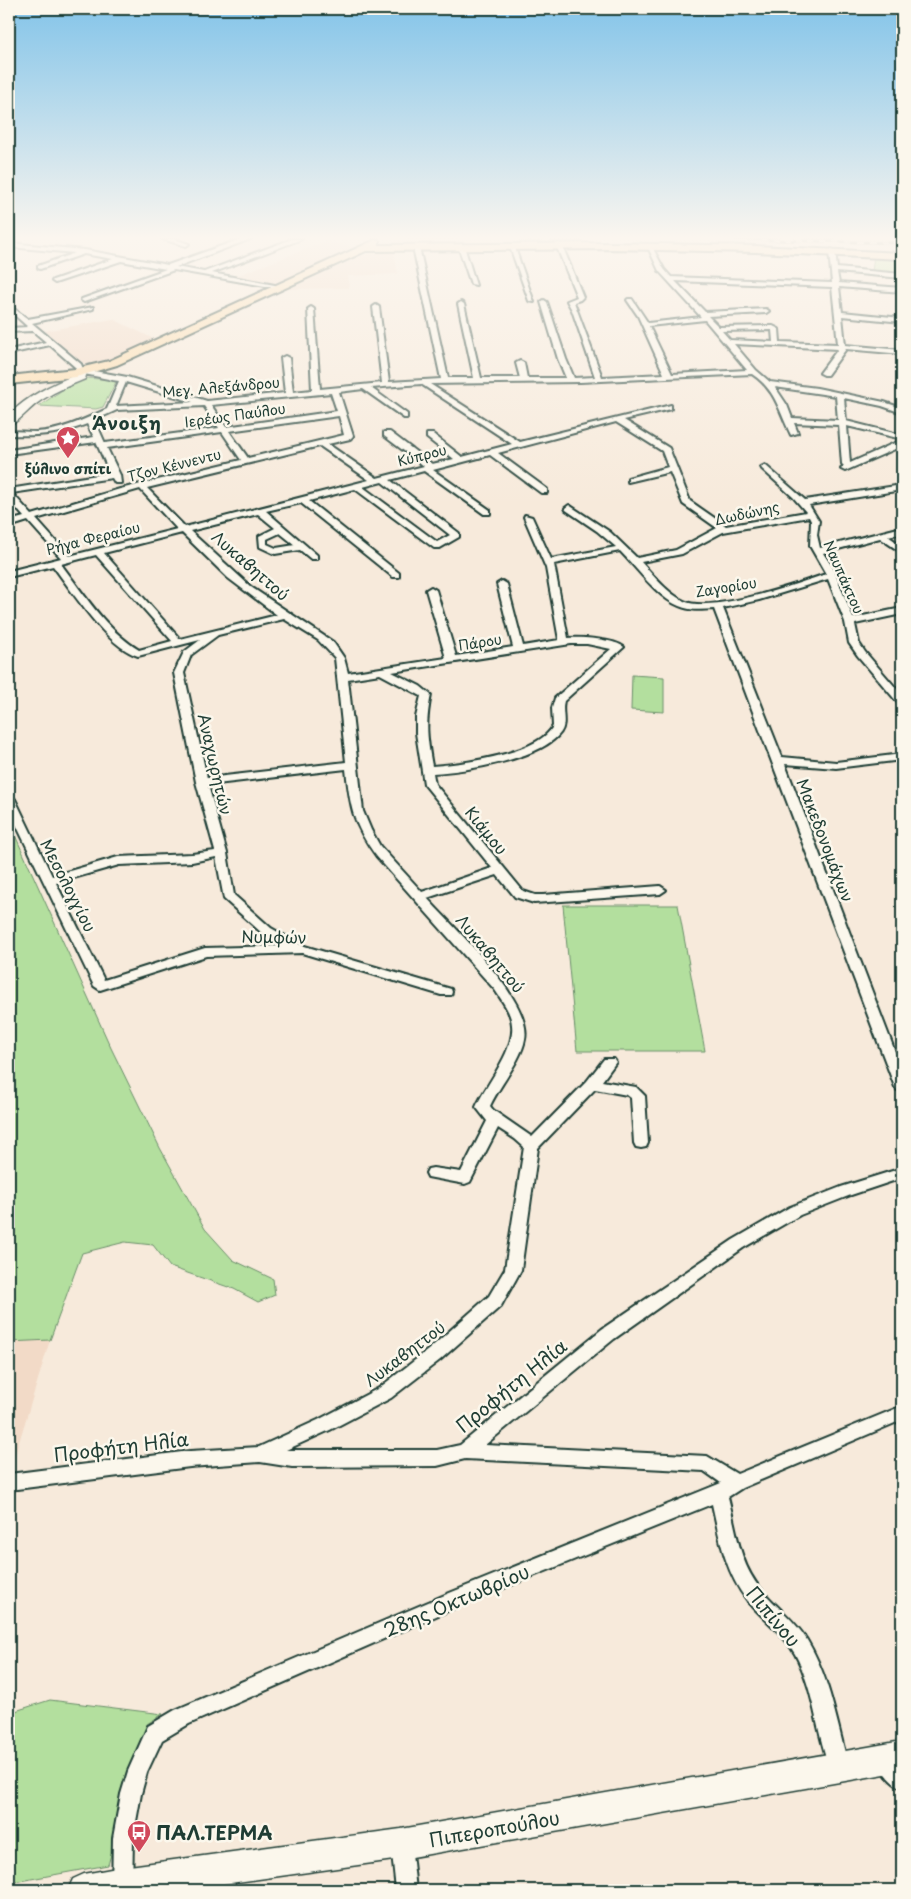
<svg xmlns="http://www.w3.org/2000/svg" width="911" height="1899" font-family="'Playpen Sans',sans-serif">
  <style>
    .built { fill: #f2dac7 }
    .green { fill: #b3df9e; stroke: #698e69 }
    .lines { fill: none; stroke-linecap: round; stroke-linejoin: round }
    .street-casing { stroke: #1f3d34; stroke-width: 4 }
    .secondary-casing { stroke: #1f3d34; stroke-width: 3 }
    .primary-casing { stroke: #1f3d34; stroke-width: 4 }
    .street { fill: #fbf7ec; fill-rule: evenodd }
    .secondary { fill: #fbf7ec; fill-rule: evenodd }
    .primary { fill: #fcdcac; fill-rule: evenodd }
    .rail-casing { stroke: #1f3d34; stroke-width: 3 }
    .rail { stroke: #fbf7ec; stroke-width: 2; stroke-dasharray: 6; stroke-linecap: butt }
    .labels { text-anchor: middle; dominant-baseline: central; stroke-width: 5; stroke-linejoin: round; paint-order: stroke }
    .far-street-label { font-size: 14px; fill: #1f3d34; stroke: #fbf7ec }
    .far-poi-label { font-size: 14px; font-weight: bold; fill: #1f3d34; stroke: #fbf7ec }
    .street-label { font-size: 16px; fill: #1f3d34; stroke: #fbf7ec }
    .far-district-label { font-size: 18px; font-weight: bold; letter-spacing: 1px; fill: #1f3d34; stroke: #fbf7ec }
    .near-street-label { font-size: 19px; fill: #1f3d34; stroke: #fbf7ec }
    .near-poi-label { font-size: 19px; font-weight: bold; fill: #1f3d34; stroke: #fbf7ec; text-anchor: start }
  </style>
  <rect width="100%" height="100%" fill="#f7eadb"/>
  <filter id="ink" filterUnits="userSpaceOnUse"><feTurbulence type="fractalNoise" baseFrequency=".02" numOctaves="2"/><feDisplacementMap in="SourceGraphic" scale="10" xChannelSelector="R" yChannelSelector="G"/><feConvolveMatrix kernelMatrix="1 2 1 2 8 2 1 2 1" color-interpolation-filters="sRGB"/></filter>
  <g filter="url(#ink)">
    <g class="built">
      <polygon points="399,239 494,239 516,240 516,244 387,247 388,244"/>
      <polygon points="327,241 360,249 278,286 233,277"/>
      <polygon points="394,251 398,274 348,276 349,288 287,289 358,257 368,254"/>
      <polygon points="113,319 156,340 120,356 87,366 45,331"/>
      <polygon points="50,1340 9,1475 9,1342"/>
    </g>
    <g class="green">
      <polygon points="874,255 902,257 902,274 872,272"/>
      <polygon points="84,378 117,380 103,407 96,409 39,406 74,382"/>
      <polygon points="632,675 664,677 664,712 631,710"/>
      <polygon points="9,822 111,1048 160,1148 205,1229 233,1260 273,1279 275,1295 258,1302 234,1289 170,1267 153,1245 125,1242 82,1253 50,1340 9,1342"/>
      <polygon points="563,905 678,905 705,1051 577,1051"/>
      <polygon points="50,1700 163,1714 147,1724 108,1865 9,1883 9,1713"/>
    </g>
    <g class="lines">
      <g class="street-casing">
        <g id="street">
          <polygon points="162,239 174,239 189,244 186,246"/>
          <polygon points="241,239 251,239 176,267 204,272 292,239 302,239 212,273 280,286 282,287 282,289 174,270 84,302 81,300 82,299 166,269 121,261 55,283 52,281 53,280 113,259 84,254 40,269 38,268 38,266 75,253 9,247 9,243 85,250 168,265"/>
          <path d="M559,243L562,245L583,297L580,300L574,302L602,377L664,374L638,316L627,300L628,299H632L648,323L701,317L659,271L647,245H651L664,269L671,277L832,283L829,251L832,249L835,251L837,268L902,274V278L837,272L839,283L902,288V292L839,287L842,312L902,318V322L842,316L845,345L902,350V354L846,349L827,375H824L820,373L838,349L734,344L756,370L770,382L817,388L884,402L902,408V413L882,406L844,398L846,421L902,435V439L847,426L850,463L899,441H902V446L845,471L841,469L844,466L842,464L839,425L794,423L798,433L791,435C779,411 776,390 752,374L580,382L430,384L520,442L671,405V409L624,420L669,448L690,501L726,526L806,512L793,497L762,469L761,467L765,465L805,500L902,485V490L809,505L819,521L817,535L820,548L902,527V533L888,536L902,546V553L880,538L823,553L833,568L853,618L902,608V614L855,624L859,643L865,652L902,695V704L898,703L858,656L849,643L845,622L828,579L759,600L723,608L782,757L836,762L902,754V760L836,768L785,764L902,1070V1092L897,1090L895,1087L714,609C702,610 690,611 679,606C657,597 636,567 620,551L554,564L568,638C581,637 614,639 624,647L564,701C561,711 567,723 561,732C542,759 466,771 433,773L435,784L523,891L535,895H543L660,886L666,890L660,894L534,903L515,897L497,875L427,898C453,927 533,1001 525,1039C522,1059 499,1086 490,1106L493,1110L532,1137L587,1081L604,1059H614L616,1062L602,1081L636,1087L645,1096L648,1143L646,1147L641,1148L636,1147L634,1143L631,1098L627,1095L595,1089L538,1148L521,1270L501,1306L440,1360L391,1398L330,1430L286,1450H437L460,1445L602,1329L733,1240L790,1207L841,1187L902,1168V1178L851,1195L800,1215L743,1248L614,1339L485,1445L707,1456L737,1474L902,1406V1420L742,1488L728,1497C736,1528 739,1564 761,1589C776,1607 795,1620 807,1640C830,1678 837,1725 849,1767L846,1774L839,1777L832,1774C816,1735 815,1691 795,1654C783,1632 762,1619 747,1600C725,1572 719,1536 712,1504L459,1606L189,1724L162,1740L147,1772L141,1794L133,1838L132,1890H112L113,1838L121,1794L128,1771L148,1726L175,1710L447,1594L721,1483L704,1471L465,1459L437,1466L292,1467L260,1462L190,1467L9,1490V1474L190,1451L259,1447L318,1420L379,1388L428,1350L489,1296L505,1269L524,1147L515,1139L498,1128L470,1182L465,1184L433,1178L428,1177L426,1173L428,1169L433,1168L461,1172L487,1121L476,1107C487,1083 515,1050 512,1025C511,1012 502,1001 495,990L377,857C353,825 350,807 346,769L208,785L227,853L234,895L271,928L301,945L451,989L452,992L451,995H441L302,953L206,956L100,990L94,986L9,810V796L15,799L52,876L118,857L192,854L215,851L196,782L174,673L184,652L200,640L138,656C107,647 72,591 53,566L9,577V571L61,558L28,521L9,527V521L24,517L9,500V489L110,473L96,442L9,454V450L94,437L87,424C61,435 36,436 9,435V431C18,431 27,432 36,432C61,431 85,419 107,409L119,381C105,379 91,374 78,374L75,367L50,345L9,354V350L46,342L33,331L9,332V328L28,327L9,310V305L28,319L93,307V309L32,323L81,364L83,369L127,377L207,401L285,393L281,358L285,356L289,358L293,392L312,390L308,309L311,307L314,309L320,389L382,383L373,307L376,305L379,307L389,382L441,379L413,247L416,245L419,247L448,378H474L458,304L461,302L464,304L481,378H520L516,363L520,361L524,363L527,378H566L558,359L541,302L544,300L547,302L566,359L574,378L595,377L572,310L567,301L577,297L556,245ZM675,281L832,287L838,344L780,342L779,329L773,326L719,327L708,316L766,313L769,311L766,309L705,312ZM705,320L747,370L672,374L649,326ZM772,330L773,342L730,340L722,331ZM126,382L193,402L116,406ZM421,384L512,444L462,457L433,434H427V438L454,459L432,464L390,432H384V436L424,466L377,478L328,444L350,439L353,436L339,392L363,389L404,418H407V414L371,388ZM775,387L836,396L838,420L792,418L787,405ZM331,393L337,411L226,427L211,405ZM204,406L219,428L105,443L97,425L93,421L117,410ZM339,416L344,435L248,458L229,431ZM616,422L662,451L668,467L628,478V482L670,472L683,504L717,528L676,550L637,558L610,532L569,505L565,508L566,510L597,531L616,547L551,559L532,517L525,515L524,517L546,568L559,640L523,646L507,584L502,581L497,584L513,647L456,656L436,590L431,587L426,590L446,658L348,673L344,658L333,642L251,587L190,531L258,514L275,528L259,536L260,547L275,554L300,550L311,559H317V555L266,511L301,503L393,577H399V573L309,501L355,489L434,548H440L459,537V533L390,480L424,471L484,514H490V510L433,470L490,455L541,493H547V489L498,453ZM222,432L241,460L120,489L32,515L12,493L112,478L115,483H121L120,475L107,448ZM320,446L369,480L185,527L147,488ZM382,482L450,535L437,542L363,487ZM140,489L177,529L69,556L36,519ZM809,517L811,521L810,546L826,574C797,584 710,614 684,601C667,593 654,576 641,562L682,554L723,532ZM182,533L228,578L277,615L180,639L104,553ZM280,533L295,545L276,548L267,544V539ZM96,555L172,641L139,650C105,629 84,594 61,564ZM284,619L318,640L335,658L346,762L207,778L184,673L191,655L218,635ZM571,644H587L611,649L555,698L552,708L553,726C539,754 461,764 432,766C427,738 425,724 431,695L420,686L392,672ZM380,674L421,696L416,717V733L424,784L492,868L422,892L380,846L371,830L363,811L348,679ZM216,857L224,899L263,934L281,946L205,948L104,980L56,883L119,865L192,862Z"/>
          <polygon points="461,244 464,246 476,285 471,284 458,246"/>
          <polygon points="509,244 514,245 534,302 529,301"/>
          <path d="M886,1749L893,1752L902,1763V1788C891,1784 881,1770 876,1759L879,1752Z"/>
          <polygon points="401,1834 408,1837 411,1844 416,1890 396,1890 391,1844 394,1837"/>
        </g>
      </g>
      <g class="secondary-casing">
        <g id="secondary">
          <path d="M81,369L87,372L85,379C68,386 51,393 36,404C28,410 18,423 9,425V415C27,396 51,385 75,375L77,370Z"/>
          <polygon points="902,1741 902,1771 401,1859 181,1890 68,1890 73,1879 84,1874 122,1867 401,1829"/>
        </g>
      </g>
      <g class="primary-casing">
        <polygon id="primary" points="375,240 379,241 379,245 611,243 756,246 902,253 902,259 756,252 611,249 366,251 117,365 76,377 9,384 9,376 75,369 109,361"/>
      </g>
      <use href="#street" class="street"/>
      <use href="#secondary" class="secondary"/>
      <use href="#primary" class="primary"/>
      <g class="rail-casing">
        <polyline id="rail" points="737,239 902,243"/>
      </g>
      <use href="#rail" class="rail"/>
    </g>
  </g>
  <linearGradient id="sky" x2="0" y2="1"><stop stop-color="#83c4e9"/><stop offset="0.47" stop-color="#fbf6ef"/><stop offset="1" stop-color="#fbf6ef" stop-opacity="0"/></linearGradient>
  <rect width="911" height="505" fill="url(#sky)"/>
  <defs>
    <g id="sight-pin" transform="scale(1.25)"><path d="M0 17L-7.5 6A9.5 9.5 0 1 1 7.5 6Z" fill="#d1495b" stroke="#fbf7ec"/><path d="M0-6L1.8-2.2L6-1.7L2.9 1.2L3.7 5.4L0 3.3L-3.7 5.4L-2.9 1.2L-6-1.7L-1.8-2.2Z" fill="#fff"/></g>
    <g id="bus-pin" transform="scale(1.25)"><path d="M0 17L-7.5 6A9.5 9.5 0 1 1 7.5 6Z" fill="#d1495b" stroke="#fbf7ec"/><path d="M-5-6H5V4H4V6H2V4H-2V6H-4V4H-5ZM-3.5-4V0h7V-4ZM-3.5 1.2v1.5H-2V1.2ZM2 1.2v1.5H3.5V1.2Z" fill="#fff"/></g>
  </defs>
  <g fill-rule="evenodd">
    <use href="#sight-pin" x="68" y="438"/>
    <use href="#bus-pin" x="139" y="1832"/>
  </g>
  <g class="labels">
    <g class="far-street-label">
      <text transform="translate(221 387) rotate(-5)">Μεγ. Αλεξάνδρου</text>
      <text transform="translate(235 415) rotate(-8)">Ιερέως Παύλου</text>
      <text transform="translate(422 455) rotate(-14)">Κύπρου</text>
      <text transform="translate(174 465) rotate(-14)">Τζον Κέννεντυ</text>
      <text transform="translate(747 513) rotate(-12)">Δωδώνης</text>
      <text transform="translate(93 538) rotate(-14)">Ρήγα Φεραίου</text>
      <text transform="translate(844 577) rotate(66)">Ναυπάκτου</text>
      <text transform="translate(726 587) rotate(-9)">Ζαγορίου</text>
      <text transform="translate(480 642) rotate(-9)">Πάρου</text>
    </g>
    <g class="far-poi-label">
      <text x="68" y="468">ξύλινο σπίτι</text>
    </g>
    <g class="street-label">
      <text transform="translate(251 565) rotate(41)">Λυκαβηττού</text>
      <text transform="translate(216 764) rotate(77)">Αναχωρητών</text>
      <text transform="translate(487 830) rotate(51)">Κιάμου</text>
      <text transform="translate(826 840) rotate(69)">Μακεδονομάχων</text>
      <text transform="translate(69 885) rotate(63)">Μεσολογγίου</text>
      <text transform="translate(274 936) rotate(1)">Νυμφών</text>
      <text transform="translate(491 953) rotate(50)">Λυκαβηττού</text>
      <text transform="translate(404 1353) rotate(-37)">Λυκαβηττού</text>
    </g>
    <g class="far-district-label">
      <text x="127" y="422">Άνοιξη</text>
    </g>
    <g class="near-street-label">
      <text transform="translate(511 1385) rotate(-39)">Προφήτη Ηλία</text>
      <text transform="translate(121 1446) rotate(-7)">Προφήτη Ηλία</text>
      <text transform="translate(456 1600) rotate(-23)">28ης Οκτωβρίου</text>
      <text transform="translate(774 1616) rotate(50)">Πιπίνου</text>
      <text transform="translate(494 1828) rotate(-10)">Πιπεροπούλου</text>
    </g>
    <g class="near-poi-label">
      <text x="156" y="1832">ΠΑΛ.ΤΕΡΜΑ</text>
    </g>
  </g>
  <rect width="911" height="1899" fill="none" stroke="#fbf7ec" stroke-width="30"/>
  <rect x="15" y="15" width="881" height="1869" fill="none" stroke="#1f3d34" stroke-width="2" filter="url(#ink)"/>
</svg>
